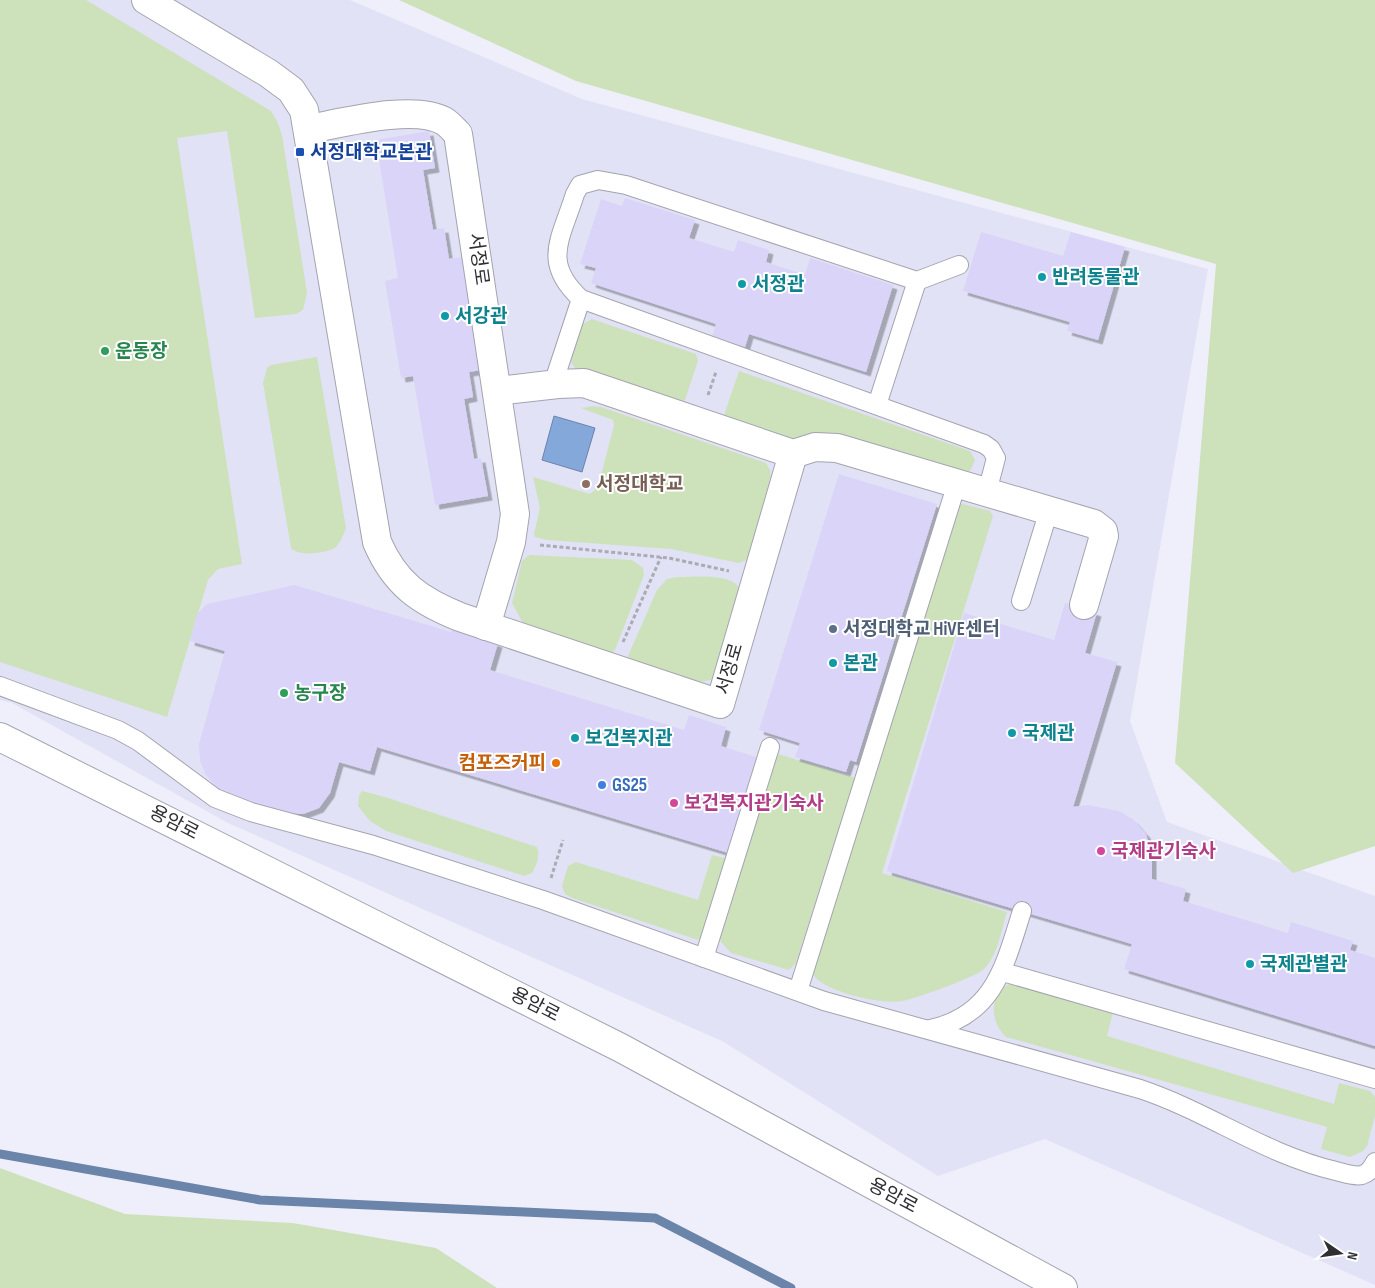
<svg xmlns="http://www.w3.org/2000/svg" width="1375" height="1288" font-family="'Sofia Sans Condensed','Noto Sans KR',sans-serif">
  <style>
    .built { fill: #e1e2f5 }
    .green { fill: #cde2bb }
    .water { fill: #85a8db; stroke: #6b84a9 }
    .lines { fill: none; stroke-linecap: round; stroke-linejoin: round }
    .stream { stroke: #6b84a9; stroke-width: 9 }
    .building { fill: #dad4f8; filter: url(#shadow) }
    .service-casing { stroke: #a3a4af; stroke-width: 20 }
    .minor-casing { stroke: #a3a4af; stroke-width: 30 }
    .tertiary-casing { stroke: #a3a4af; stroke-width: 30 }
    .path { stroke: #ababb4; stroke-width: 3; stroke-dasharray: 4 2.5; stroke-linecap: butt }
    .service { stroke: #fff; stroke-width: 18 }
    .minor { stroke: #fff; stroke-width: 28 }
    .tertiary { stroke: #fff; stroke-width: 28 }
    .transit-dot { fill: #1a4fb4; stroke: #fff; stroke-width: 2 }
    .culture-dot { fill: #0f9aa8; stroke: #fff; stroke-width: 2 }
    .leisure-dot { fill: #2e9e5b; stroke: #fff; stroke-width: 2 }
    .education-dot { fill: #8d6e63; stroke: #fff; stroke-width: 2 }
    .service-dot { fill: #5c6f8a; stroke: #fff; stroke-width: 2 }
    .food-dot { fill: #e8710a; stroke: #fff; stroke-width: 2 }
    .shop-dot { fill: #3f7fe0; stroke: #fff; stroke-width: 2 }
    .hotel-dot { fill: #d1479c; stroke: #fff; stroke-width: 2 }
    .labels { text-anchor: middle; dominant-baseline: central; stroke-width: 4; stroke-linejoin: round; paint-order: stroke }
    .transit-label { font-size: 19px; font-weight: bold; fill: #164399; stroke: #fff; text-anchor: start }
    .street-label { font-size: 19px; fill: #2f2f33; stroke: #fff }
    .culture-label { font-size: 19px; font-weight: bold; fill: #0d838f; stroke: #fff; text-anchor: start }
    .leisure-label { font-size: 19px; font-weight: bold; fill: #27864d; stroke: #fff; text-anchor: start }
    .education-label { font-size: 19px; font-weight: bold; fill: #785e54; stroke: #fff; text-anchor: start }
    .service-label { font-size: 19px; font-weight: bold; fill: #4e5e75; stroke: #fff; text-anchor: start }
    .food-label { font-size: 19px; font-weight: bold; fill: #c56008; stroke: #fff; text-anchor: end }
    .shop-label { font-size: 19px; font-weight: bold; fill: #366cbe; stroke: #fff; text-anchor: start }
    .hotel-label { font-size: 19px; font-weight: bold; fill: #b23c85; stroke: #fff; text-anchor: start }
  </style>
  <defs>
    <filter id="shadow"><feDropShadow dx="4.5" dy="4.5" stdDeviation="0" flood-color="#0004"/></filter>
  </defs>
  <rect width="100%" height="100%" fill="#efeffb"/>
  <polygon class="built" points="0,0 350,0 582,99 1208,269 1130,721 1167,822 1375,896 1375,1285 1045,1139 938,1176 722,1041 228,823 12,703 0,700"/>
  <g class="green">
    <polygon points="0,0 86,0 271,111 277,121 282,135 307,293 303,310 296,314 255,318 227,131 177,138 242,564 218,569 208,580 167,717 0,662"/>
    <polygon points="399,0 1375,0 1375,846 1293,873 1175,763 1216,264 576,81"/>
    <path d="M592,319L696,354L698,361L685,400L677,405L576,369C564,358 577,338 581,325Z"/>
    <path d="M317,357L346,528C343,535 340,545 333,549C323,553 299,557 291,548L263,383L267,368L271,365Z"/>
    <polygon points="739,371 970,451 975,460 968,476 799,442 722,421"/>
    <polygon points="593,406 601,407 766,463 770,470 771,479 749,559 739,563 671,549 547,540 535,537 534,534 540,508 533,477 590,494 598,487 614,425 613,420 581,408"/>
    <path d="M963,504L990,511L993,516L882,873L1007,912C1001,931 998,955 984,969C976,977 915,999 902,1001C882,1005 823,992 813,974V967L958,505Z"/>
    <polygon points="529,555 632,560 643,568 644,575 615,650 608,655 525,627 512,603 522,561"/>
    <path d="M677,577C693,577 737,572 741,592L715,678C693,690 652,667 630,659L628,656L657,590L667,579Z"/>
    <polygon points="775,753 855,778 796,963 789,970 731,953 721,942 719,933"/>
    <path d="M362,791L385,797L537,847C540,857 537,864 532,873L524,876L386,831L370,821L358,806L359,796Z"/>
    <polygon points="712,855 729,859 705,932 698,940 572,898 565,894 562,886 568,866 576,862 698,900"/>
    <path d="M1016,982L1113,1012L1107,1036L1334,1104L1339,1083L1370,1091L1375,1097V1116L1367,1146L1363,1151L1350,1157L1321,1149L1327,1127L1006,1037C988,1021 989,987 1016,982Z"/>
    <polygon points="0,1168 125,1214 293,1223 436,1248 497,1288 0,1288"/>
  </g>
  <polygon class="water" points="554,416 595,428 582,472 542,460"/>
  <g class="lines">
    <polyline class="stream" points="0,1154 260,1200 655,1218 791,1288"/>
  </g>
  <g class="building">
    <polygon points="429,131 435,168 423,170 433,230 444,228 449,259 462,257 481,370 469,372 473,397 464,399 474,459 481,458 488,496 435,505 413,376 401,378 385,281 398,278 376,140"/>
    <polygon points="625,198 695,220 689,238 734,252 738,240 769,250 766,262 805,275 810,258 893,285 866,372 749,334 745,347 712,337 716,324 591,283 596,268 580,264 601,199 622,206"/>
    <polygon points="981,232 1063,256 1071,232 1125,247 1098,340 1067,331 1070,322 963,291"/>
    <polygon points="839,474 937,504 856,762 850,760 846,772 795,757 800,743 759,730"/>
    <polygon points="295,585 451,632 452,629 498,643 490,670 684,730 689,715 726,727 721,746 762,759 732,854 377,747 370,771 339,762 330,793 319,808 303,814 285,813 224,795 206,775 200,761 199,744 225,651 190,641 197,614 207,604"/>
    <polygon points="1065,603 1097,612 1085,653 1117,662 1073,807 1088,805 1119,811 1134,820 1146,834 1152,854 1152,879 1186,889 1183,901 1288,933 1291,922 1353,941 1350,950 1375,958 1375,1046 1124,969 1132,944 887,871 964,613 1054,640"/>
  </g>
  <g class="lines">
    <g class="service-casing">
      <g id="service">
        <path d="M959,265L917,281L626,185L598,180L580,185L575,194C561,239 541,262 581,299L984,444L991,449L996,458L987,492"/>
        <polyline points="553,384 581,299"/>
        <polyline points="877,405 917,281"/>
        <polyline points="1021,601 1049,510"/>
        <path d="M0,686L118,730L138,741L215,798L251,812L373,845L543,900L824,1001L1140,1089C1209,1112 1264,1154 1336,1171C1344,1173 1354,1177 1362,1175C1369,1173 1372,1168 1375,1162"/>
        <polyline points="704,958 770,747"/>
        <polyline points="1003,972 1375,1079"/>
        <polyline points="798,991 957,483"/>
        <path d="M930,1029C994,1016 1005,965 1022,911"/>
      </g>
    </g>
    <g class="minor-casing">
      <g id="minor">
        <path d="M146,0L268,73L291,90L304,110L377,542C395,584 420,601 460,617L720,704L793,454"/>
        <path d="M309,129C342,123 414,104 444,121C449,124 454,130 458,134L515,514L511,542L486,626"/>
        <polyline points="497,391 558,384 584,383 793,454 815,447 837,448 1094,524 1103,531 1104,536 1084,605"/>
      </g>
    </g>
    <g class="tertiary-casing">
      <polyline id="tertiary" points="0,737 621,1048 1063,1288"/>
    </g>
    <g class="path">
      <polyline points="708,395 716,372"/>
      <polyline points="540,545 669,558 729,571"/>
      <polyline points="623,642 661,557"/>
      <polyline points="551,878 563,840"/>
    </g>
    <use href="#service" class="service"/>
    <use href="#minor" class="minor"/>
    <use href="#tertiary" class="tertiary"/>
  </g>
  <rect class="transit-dot" x="295" y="147" width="10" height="10" rx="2.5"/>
  <g class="culture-dot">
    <circle cx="1042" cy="277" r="5"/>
    <circle cx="742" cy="284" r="5"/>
    <circle cx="445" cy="316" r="5"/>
    <circle cx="833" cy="663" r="5"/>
    <circle cx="1012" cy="733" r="5"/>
    <circle cx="575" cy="738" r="5"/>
    <circle cx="1250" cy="964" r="5"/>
  </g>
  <g class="leisure-dot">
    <circle cx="105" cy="351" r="5"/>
    <circle cx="284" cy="693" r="5"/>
  </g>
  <circle class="education-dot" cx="586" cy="484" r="5"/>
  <circle class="service-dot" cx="833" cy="629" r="5"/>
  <circle class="food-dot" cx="556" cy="763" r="5"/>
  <circle class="shop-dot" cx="602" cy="785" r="5"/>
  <g class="hotel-dot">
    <circle cx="674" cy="803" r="5"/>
    <circle cx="1101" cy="851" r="5"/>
  </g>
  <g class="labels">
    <g class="transit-label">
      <text x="310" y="152">서정대학교본관</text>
    </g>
    <g class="street-label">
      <text transform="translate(478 259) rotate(82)">서정로</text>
      <text transform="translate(730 669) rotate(-74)">서정로</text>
      <text transform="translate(174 823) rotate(27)">용암로</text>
      <text transform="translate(535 1005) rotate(27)">용암로</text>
      <text transform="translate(893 1196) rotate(28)">용암로</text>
    </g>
    <g class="culture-label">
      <text x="1052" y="277">반려동물관</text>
      <text x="752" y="284">서정관</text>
      <text x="455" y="316">서강관</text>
      <text x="843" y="663">본관</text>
      <text x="1022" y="733">국제관</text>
      <text x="585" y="738">보건복지관</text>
      <text x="1260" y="964">국제관별관</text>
    </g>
    <g class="leisure-label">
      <text x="115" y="351">운동장</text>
      <text x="294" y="693">농구장</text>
    </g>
    <g class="education-label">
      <text x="596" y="484">서정대학교</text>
    </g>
    <g class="service-label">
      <text x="843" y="629">서정대학교 HiVE센터</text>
    </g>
    <g class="food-label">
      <text x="546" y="763">컴포즈커피</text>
    </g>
    <g class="shop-label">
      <text x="612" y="785">GS25</text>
    </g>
    <g class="hotel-label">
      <text x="684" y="803">보건복지관기숙사</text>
      <text x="1111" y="851">국제관기숙사</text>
    </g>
  </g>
  <g transform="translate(1340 1253) rotate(103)" stroke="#ffffff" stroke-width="4" paint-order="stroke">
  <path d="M0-4L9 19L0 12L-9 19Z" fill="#2f2f33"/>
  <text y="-8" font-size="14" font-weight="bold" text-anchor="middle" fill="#2f2f33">N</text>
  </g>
</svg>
